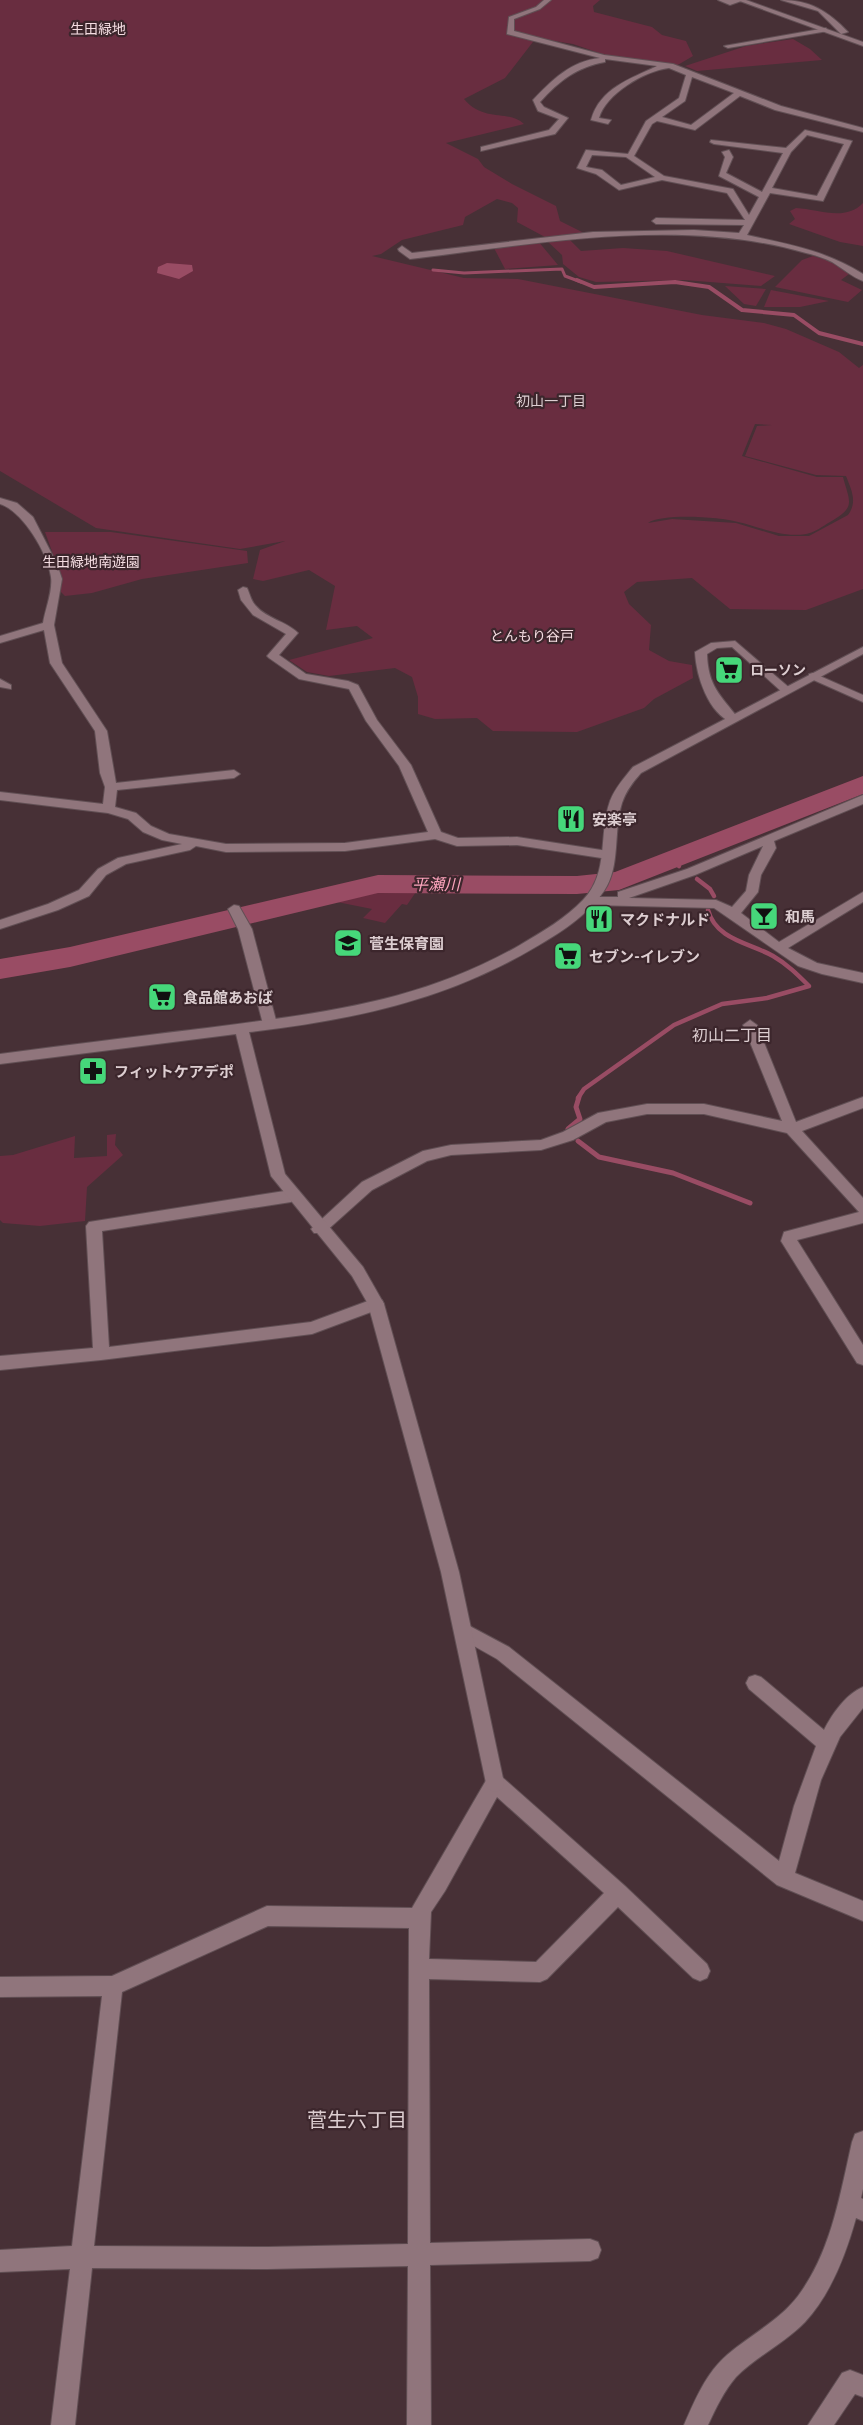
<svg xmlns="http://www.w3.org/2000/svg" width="863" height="2425" font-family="Quicksand,'Noto Sans JP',sans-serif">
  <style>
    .green { fill: #692d40; fill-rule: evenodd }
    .water { fill: #994c64 }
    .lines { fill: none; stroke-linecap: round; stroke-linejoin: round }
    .stream-far3 { stroke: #994c64; stroke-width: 3 }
    .stream-far2 { stroke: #994c64; stroke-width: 4 }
    .stream-far1 { stroke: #994c64; stroke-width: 4.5 }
    .stream { stroke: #994c64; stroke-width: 5 }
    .river { fill: #994c64; fill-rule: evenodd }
    .minor-casing { stroke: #614f54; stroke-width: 2 }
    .tertiary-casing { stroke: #614f54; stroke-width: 2 }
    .minor { fill: #90757c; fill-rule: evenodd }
    .tertiary { fill: #90757c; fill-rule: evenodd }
    .labels { text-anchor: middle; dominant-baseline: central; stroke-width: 4.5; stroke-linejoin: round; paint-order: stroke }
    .far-park-label { font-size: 14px; fill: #f4dce1; stroke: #3c262c }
    .far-neighbourhood-label { font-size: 14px; fill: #ddced1; stroke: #3c262c }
    .far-poi-label { font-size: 14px; font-weight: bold; fill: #ddced1; stroke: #3c262c; text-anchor: start }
    .poi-label { font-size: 15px; font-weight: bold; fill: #ddced1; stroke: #3c262c; text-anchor: start }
    .water-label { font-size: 16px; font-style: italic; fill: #fda4bd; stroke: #3c262c }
    .neighbourhood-label { font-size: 16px; fill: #ddced1; stroke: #3c262c }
    .near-neighbourhood-label { font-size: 20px; fill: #ddced1; stroke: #3c262c }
  </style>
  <rect width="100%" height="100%" fill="#473036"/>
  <g class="green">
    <path d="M0,0H600L593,6L594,12L652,27L662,35L686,41L693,56L676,66L608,56L573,44L536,38L505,78L464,99C484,123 508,109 524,124L446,143L478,159L484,167L512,184L556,206L560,221L586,234L545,237L517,222L518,208L512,203L497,199L465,217L463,225L402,240L381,254L372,256L464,278L518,279L702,315L764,323L786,329L839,352L859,368L863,365V589L806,610L730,609L692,578L637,582L624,592L629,604L651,625L649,650L669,661L692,665L693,678L654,699L644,708L577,732L493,731L477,718L435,719L418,714V697L412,677L395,668L329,676L307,672L289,660L373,638L357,626L326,630L335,586L309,570L263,581L253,579L260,550L285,541L240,549L96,528L0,471ZM755,424L772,425L757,426L745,456L816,475L846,476C851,489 858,502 848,515L809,536H779L736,523L672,519L648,523C662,513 721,517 738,522C761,527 781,538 806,534C814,533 823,526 830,522C856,507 850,503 843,477H817L742,456Z"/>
    <polygon points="793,39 810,49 822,60 697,71 685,66 746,46"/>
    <path d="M863,203V246L840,242L789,224L795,219L790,211L796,208C818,209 845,222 863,203Z"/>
    <polygon points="569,239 581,251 623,248 667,251 775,276 761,286 684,280 596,282 579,277 563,264 562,255 547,241"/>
    <polygon points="538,241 558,265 505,269 494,248"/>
    <polygon points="813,256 834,262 849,274 841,280 862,290 848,302 775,287 802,260"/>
    <polygon points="725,286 766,289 756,306 744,304"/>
    <polygon points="771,290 829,301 800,307 764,307"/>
    <polygon points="45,532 111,532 247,551 248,563 142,579 92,593 65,596 60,591 62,579"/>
    <polygon points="396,888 418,889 407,905 402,904 385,923 363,918 372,909 337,902"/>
    <polygon points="116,1134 115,1145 123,1155 87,1187 85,1221 40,1226 3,1223 0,1220 0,1156 13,1155 75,1136 74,1158 107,1156 107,1135"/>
  </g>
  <polygon class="water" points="167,263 192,265 193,271 179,279 157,273 158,267"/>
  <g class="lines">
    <polyline class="stream-far3" points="433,270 464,273 562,269 565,276 581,282"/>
    <polyline class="stream-far2" points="577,280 594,287 675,282 709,287 742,310 794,315 819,333 863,344"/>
    <g class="stream-far1">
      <polyline points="672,860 679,866"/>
      <polyline points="697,879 710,889 714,896"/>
      <path d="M578,1098L584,1089L674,1025L722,1004L767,998L809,986C798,975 787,964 773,956C750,943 716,940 708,910"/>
    </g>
    <g class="stream">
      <polyline points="568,1129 580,1119 576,1107 579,1097"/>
      <polyline points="578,1141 599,1157 673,1173 750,1203"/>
    </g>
    <polygon class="river" points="863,776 863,794 619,890 577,894 378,893 70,967 0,979 0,959 70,947 378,875 577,876 615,872"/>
    <g class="minor-casing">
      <g id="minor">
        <path d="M544,0H551L540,9L514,19V31L604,55L673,64L781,106L863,128V132L775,110L740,96L695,130L657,121L652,124L634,156L664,176L733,189L749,215L759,197L719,176L725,157L722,152L729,150L733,157L726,173L762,192L783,153L714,144L710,142L711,140L786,148L805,130L852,141L823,201L770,193L747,235C791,245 824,250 863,274V281C852,277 842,268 832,262C824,258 814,255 806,253C678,216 539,244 410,259L399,251L398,249L402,246L412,253L593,232L694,230L739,233L744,225L656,224L652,221L656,218L745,220L727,193L662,180L619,190L596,174L577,168L586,150L628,154L646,121L679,98L686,75L669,68C644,71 606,94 599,118L611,120L608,124L591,120C600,88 630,79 657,66L605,59V62C577,67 559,81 540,102L544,107L568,118L555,134L481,151V147L549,130L559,119L538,111L533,100C552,80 571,61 600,58L507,34L509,17L536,7ZM692,77L734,93L691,125L662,117L685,101ZM807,135L844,144L817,196L772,188L791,152ZM592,155L626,157L655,177L621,185L602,170L586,167Z"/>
        <polygon points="718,0 744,0 730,5"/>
        <path d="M781,0C810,0 828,11 848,32L841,34L818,11Z"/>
        <polygon points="826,28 828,31 728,48 724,46"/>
        <path d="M0,498L17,503L33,517L57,564L62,579L54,625L62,663L107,731L116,783L234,770L240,774L234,778L117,790L115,807L136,813L151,826L169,834L226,844L345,843L428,832L399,766L366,721L349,689L299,679L269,658L267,656L286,634L253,615L241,600L238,590L243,587L247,588C250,594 251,601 256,606C267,619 286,621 298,633L279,655L306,674L348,681L358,685L377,720L411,765L441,832L458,838L517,837L608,851L614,855L608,859L517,845L457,846L435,839L345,851L226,852L196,846L190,850L126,864L106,875L89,896L58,910L0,929V920L48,904L79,890L98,869L118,858L182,844L162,840L143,832L128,819L108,813L0,800V792L103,804L105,787L100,773L95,731L50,663L44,630L0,643V636L43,623C45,610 53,591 51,577C48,554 23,511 0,504Z"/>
        <path d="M735,641L792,690L786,693L782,692L732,647L717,648L707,654C708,686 720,695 739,719L733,723C708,714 696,675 695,652L711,643Z"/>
        <polygon points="813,673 863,695 863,702 809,678 809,674"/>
        <polygon points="0,679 11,685 11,689 0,687"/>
        <path d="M863,795V804L774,841L776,848L761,875L758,892L741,913L779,942L863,892V902L788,948L817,963L863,973V983L822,974L798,966L714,908L591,905L585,901L591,897H618V892L687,869ZM763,846L749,875L746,891L732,907L716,900L629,898L695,875Z"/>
        <polygon points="234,905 239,906 252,929 277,1024 275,1027 270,1029 263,1024 238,929 228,909"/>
        <polygon points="750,1020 757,1025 796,1122 863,1097 863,1108 802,1131 863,1198 863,1223 797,1240 863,1345 863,1365 857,1363 781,1241 784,1232 859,1212 787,1133 704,1114 647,1114 606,1122 573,1140 541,1150 451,1155 427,1161 372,1190 324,1233 314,1233 311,1229 362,1182 423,1151 451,1145 541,1140 563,1132 598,1113 647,1104 704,1104 782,1121 743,1025"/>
        <polygon points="291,1190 298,1196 291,1202 102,1231 109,1347 311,1322 376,1298 382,1300 384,1304 382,1308 312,1334 101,1360 0,1370 0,1356 93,1348 86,1226 89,1222"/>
        <path d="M464,1623L509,1647L779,1861L794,1806L816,1746L749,1689L746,1683L749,1677L755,1675L761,1677L824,1730C832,1714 846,1694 863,1687V1708L840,1737L821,1780L795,1873L863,1901V1921L777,1885L497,1659L458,1637L455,1631L458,1625Z"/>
        <path d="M495,1774L502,1777L625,1886L707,1964L710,1971L707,1978L700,1981L693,1978L618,1907L547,1979L540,1982L429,1979L430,2243L590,2239L598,2242L601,2250L598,2258L590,2261L430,2265L431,2425H407L408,2266L268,2269L92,2268L75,2425H51L70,2269L0,2272V2250L72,2246L102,1996L0,1997V1977L112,1976L267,1906L412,1908L488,1777ZM497,1797L604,1893L536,1962L429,1959L431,1912L445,1891ZM268,1926L409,1928L408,2244L268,2247L94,2246L122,1992Z"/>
        <path d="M863,2131V2189L861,2198L863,2199V2221L856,2218C846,2254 831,2294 805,2322C785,2343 757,2356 736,2377C724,2391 716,2408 708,2425H684C695,2400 706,2373 727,2355C750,2335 779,2321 798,2296C831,2252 840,2195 852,2142L855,2134Z"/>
        <polygon points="850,2370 863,2375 863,2397 855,2394 834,2425 808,2425 842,2373"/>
      </g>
    </g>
    <g class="tertiary-casing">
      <g id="tertiary">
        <polygon points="737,0 746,0 863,42 863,46"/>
        <path d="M863,647V654L641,773C633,782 626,791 622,803C613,831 621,866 604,891C587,916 560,933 534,948C444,1001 352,1020 249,1032L285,1174L363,1267L384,1304L459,1572L504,1783L502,1789L495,1792L488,1789L486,1783L441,1572L368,1304L352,1276L271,1176L236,1034L0,1064V1054C69,1045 138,1036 207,1028C321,1013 419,1003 520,945C542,932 566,918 583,900C610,872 598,834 610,801C615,788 624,778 633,767Z"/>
      </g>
    </g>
    <use href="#minor" class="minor"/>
    <use href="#tertiary" class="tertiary"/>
  </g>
  <defs>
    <g id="supermarket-square" transform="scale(1.5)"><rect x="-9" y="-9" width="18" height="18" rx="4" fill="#46d77a" stroke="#3c262c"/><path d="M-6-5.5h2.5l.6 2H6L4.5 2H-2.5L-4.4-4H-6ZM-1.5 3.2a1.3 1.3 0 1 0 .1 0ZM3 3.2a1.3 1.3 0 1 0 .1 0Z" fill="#111"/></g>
    <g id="restaurant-square" transform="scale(1.5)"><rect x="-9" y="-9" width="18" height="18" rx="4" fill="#46d77a" stroke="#3c262c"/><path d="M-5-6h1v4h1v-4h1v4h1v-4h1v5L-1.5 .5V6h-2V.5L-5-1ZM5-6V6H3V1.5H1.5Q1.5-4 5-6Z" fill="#111"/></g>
    <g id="bar-square" transform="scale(1.5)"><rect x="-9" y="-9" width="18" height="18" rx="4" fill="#46d77a" stroke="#3c262c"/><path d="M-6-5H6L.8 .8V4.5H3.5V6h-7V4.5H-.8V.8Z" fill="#111"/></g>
    <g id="school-square" transform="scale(1.5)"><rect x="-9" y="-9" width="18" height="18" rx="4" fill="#46d77a" stroke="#3c262c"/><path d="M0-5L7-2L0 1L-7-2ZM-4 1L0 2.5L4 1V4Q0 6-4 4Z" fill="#111"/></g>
    <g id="pharmacy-square" transform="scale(1.5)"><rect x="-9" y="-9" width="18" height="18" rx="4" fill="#46d77a" stroke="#3c262c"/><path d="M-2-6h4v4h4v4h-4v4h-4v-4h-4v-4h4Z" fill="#111"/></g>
  </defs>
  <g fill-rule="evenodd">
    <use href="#supermarket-square" x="729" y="670"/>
    <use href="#restaurant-square" x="571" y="819"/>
    <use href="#bar-square" x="764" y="916"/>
    <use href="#restaurant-square" x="599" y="919"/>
    <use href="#school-square" x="348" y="943"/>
    <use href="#supermarket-square" x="568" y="956"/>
    <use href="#supermarket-square" x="162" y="997"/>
    <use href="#pharmacy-square" x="93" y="1071"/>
  </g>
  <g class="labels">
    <g class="far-park-label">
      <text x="98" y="29">生田緑地</text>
      <text x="91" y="562">生田緑地南遊園</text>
      <text x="532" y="636">とんもり谷戸</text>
    </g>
    <g class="far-neighbourhood-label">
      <text x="551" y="401">初山一丁目</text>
    </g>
    <g class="far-poi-label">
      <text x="750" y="670">ローソン</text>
    </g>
    <g class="poi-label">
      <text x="592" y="819">安楽亭</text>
      <text x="785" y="916">和馬</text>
      <text x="620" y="919">マクドナルド</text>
      <text x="369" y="943">菅生保育園</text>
      <text x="589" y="956">セブン-イレブン</text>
      <text x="183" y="997">食品館あおば</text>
      <text x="114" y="1071">フィットケアデポ</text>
    </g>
    <g class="water-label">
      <text x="436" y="884">平瀬川</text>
    </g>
    <g class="neighbourhood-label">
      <text x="732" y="1035">初山二丁目</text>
    </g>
    <g class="near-neighbourhood-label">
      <text x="357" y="2119">菅生六丁目</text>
    </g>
  </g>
</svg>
